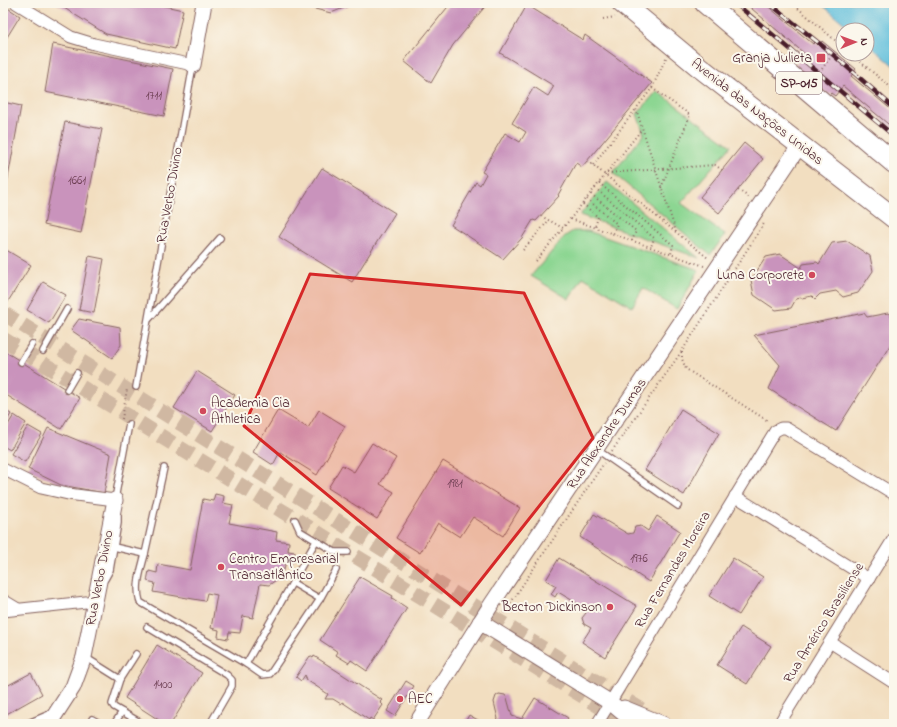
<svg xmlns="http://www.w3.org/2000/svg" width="897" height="727" font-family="'Indie Flower',sans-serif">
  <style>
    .green { fill: #8cd692; stroke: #6b7a5e }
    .water { fill: #5dbedb; stroke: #546e83 }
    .building { fill: #c993bc }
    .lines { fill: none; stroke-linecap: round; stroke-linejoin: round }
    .secondary-tunnel { stroke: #d0b8a2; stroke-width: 15; stroke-dasharray: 15 8; stroke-linecap: butt }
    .lane-casing { stroke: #85625f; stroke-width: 8 }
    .street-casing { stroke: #85625f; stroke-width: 13 }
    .secondary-casing { stroke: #85625f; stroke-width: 17 }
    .highway-casing { stroke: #85625f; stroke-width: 22 }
    .path { stroke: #85625f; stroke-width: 2; stroke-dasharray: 1 3; stroke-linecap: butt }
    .lane { stroke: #fff; stroke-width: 5.5 }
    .street { stroke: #fff; stroke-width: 11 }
    .secondary { stroke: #fff; stroke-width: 15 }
    .highway { stroke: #fff; stroke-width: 20 }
    .rail-casing { stroke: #4a1f2b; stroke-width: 4.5 }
    .rail { stroke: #fbf7ec; stroke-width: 3; stroke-dasharray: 9; stroke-linecap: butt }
    .path-bridge { stroke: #85625f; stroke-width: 2; stroke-dasharray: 1 3; stroke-linecap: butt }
    .marked { fill: #d62828; fill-opacity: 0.2; stroke: #d62828; stroke-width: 3; stroke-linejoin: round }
    .poi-dot { fill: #d1495b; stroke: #fbf7ec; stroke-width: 1.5 }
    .labels { text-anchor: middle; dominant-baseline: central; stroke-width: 4; stroke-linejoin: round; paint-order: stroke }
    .number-label { font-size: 12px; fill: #6a3c4f }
    .shield { fill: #fbf7ec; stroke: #7f6065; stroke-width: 1 }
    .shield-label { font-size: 13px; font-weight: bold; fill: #4a1f2b }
    .poi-label { font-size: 14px; fill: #4a1f2b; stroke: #fbf7ec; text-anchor: end }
    .street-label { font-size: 14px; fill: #4a1f2b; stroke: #fbf7ec }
  </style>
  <rect width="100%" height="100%" fill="#fbf7ec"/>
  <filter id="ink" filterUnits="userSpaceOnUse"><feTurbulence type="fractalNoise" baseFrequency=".025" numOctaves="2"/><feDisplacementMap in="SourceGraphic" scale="8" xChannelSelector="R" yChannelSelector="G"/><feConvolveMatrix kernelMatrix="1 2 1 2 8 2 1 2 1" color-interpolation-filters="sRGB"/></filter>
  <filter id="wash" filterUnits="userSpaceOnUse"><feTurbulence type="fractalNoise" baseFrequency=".012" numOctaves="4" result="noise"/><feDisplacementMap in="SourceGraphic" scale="16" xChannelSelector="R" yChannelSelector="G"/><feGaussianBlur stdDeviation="0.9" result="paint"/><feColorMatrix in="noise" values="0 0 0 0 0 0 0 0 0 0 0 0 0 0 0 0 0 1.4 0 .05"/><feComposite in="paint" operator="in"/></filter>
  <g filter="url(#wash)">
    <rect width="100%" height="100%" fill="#f2dec0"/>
    <g class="green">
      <polygon points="657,91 731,146 681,203 725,235 710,255 613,173 644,134 637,114"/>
      <polygon points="607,182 699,258 580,215"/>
      <polygon points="573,231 588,231 699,270 677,309 643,288 632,307 583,277 569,299 531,276 565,236"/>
    </g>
    <polygon class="water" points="820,3 894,3 894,66 867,43 867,30 852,30"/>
    <g id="blocks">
      <g class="building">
        <polygon points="56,3 151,3 183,10 175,49 106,34"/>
        <polygon points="303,3 356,3 331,13 307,7"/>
        <polygon points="451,3 488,3 453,45 431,83 404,61"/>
        <polygon points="745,3 764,3 813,44 815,42 819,46 822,41 856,69 851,76 894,112 894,129 843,86 835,96 831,93 829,95 794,67 805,54"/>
        <polygon points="3,5 20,16 4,42 3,42"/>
        <polygon points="527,5 583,40 585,35 652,83 582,167 576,163 558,195 559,196 536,221 533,220 522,238 503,259 451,225 476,182 480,185 486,174 482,172 505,133 520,142 526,132 512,123 534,87 548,96 554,86 500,53"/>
        <polygon points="53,44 173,69 164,116 45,92"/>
        <polygon points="3,102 21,106 4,200 3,200"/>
        <polygon points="65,122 102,129 81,233 44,225"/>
        <polygon points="744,143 763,159 719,213 700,197"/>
        <polygon points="322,168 395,213 352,282 279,237"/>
        <polygon points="847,241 870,256 873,271 858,293 843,297 836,291 820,294 815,299 812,296 796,299 791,308 776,310 754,295 751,280 766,257 780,254 801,268 803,264 817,262 819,264 832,243"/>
        <polygon points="3,248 31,265 7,303 3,301"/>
        <polygon points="89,256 104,259 94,313 79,310"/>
        <polygon points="43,282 66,295 49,323 27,310"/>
        <polygon points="864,313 867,317 888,313 894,320 894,339 836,431 769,389 780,365 754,335"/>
        <polygon points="79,319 120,327 121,345 112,358 71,330"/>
        <polygon points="4,351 80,398 61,429 3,393"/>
        <polygon points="197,371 235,395 212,431 174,408"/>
        <polygon points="3,409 11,414 3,427"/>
        <polygon points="681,409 719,433 684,495 645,470"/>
        <polygon points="278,410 308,428 319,410 345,426 317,475 280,452 273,465 253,452"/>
        <polygon points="14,415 26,423 10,450 3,446 3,433"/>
        <polygon points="28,426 42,434 25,462 11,454"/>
        <polygon points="48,428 111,454 104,493 61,485 28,469"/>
        <polygon points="372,443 396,458 380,484 394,492 377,519 328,488 342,465 354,472"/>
        <polygon points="443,461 520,508 503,536 473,517 460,537 438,523 420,553 396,538"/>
        <polygon points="215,494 224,496 223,503 233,505 229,523 277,532 276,540 289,542 288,551 295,552 294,561 286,560 284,570 280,569 279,578 269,585 260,584 253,618 243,616 240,633 229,632 228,639 218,637 219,630 211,628 217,595 207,593 205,601 153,592 155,583 147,581 149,571 157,573 158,564 190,570 203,499 213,501"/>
        <polygon points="594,514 628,534 633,533 635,527 641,526 648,531 657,516 680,531 649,582 580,537"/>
        <polygon points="559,558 637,606 605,657 582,642 591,628 584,624 582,618 586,613 585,608 558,592 555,597 551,594 556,586 546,580"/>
        <polygon points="733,558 763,577 739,615 709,596"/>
        <polygon points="360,577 393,596 392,598 407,608 367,671 351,660 349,663 336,655 338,652 320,640"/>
        <polygon points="741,627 771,646 747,684 717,665"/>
        <polygon points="157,645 202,673 171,724 165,724 125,698"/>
        <polygon points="310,656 313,658 314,656 382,700 380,702 383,705 373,720 370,718 369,720 342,702 341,704 333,699 325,699 328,694 305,679 306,677 305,675 301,681 296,677"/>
        <polygon points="31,673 42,694 3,716 3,688"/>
        <polygon points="406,681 414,686 395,716 387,711"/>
        <polygon points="499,694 505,695 507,698 512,716 522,719 535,698 568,718 564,724 493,724 498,719 494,702 496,696"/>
        <polygon points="469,715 485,724 464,724"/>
      </g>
    </g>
  </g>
  <g filter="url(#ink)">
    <use href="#blocks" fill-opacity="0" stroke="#85625f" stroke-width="1"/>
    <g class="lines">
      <g class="secondary-tunnel">
        <polyline points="3,313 645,712"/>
        <polyline points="3,339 628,724"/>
      </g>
      <g class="lane-casing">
        <g id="lane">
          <polyline points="149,319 220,238"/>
          <polyline points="43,351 67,309"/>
          <polyline points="21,362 32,344"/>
          <polyline points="136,387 193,65"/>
          <polyline points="67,390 77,373"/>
          <polyline points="596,449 678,506"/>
          <polyline points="115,499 129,424"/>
          <polyline points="295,520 300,531 335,552 348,552"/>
          <polyline points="114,547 145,554 164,468"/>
          <path d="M145,554C141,570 135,586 140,602L246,664L316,541"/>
          <polyline points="105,579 110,570 118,523 118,516"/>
          <polyline points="293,583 320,599 336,570"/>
          <polyline points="147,627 227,675 232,680 232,686 210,724"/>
          <polyline points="85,657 120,679 136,654"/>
          <polyline points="246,664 262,675 270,674 320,599"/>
          <polyline points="120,679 112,704 114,707 143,724"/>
          <polyline points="92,719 101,724"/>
          <polyline points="26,724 52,713"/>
          <polyline points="114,724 122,712"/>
        </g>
      </g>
      <g class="street-casing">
        <g id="street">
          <polyline points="16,3 71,37 94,44 193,65"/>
          <polyline points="3,469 41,488 68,494 115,500"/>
          <polyline points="735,496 869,579"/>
          <polyline points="3,600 18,609"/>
          <polyline points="3,611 95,601"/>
          <polyline points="830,642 894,683"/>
          <polyline points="597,724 775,431 781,428 786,428 894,494"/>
          <polyline points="779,724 894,538"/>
        </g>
      </g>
      <g class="secondary-casing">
        <g id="secondary">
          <polyline points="193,65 204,3"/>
          <polyline points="480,622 611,703 636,724"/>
          <polyline points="624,708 663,724"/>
          <polyline points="49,724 73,687 84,657 115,500"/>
          <polyline points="416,724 491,605 800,145"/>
        </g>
      </g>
      <g class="highway-casing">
        <g id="highway">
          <polyline points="622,3 698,66 894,218"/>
          <polyline points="705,3 894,163"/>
        </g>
      </g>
      <g class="path">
        <polyline points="792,3 843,47"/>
        <polyline points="603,19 615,17"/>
        <polyline points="851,54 894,90"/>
        <polyline points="666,58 652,88 636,109 676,232"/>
        <polyline points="822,69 830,58"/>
        <polyline points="652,88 690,115 661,188"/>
        <polyline points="588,161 708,258"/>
        <polyline points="593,165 636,109"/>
        <polyline points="607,173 715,165 722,170"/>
        <polyline points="599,183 673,245 671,254"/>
        <polyline points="595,188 654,238 651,247"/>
        <polyline points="738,190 750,198"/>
        <polyline points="591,194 636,231 632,241"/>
        <polyline points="587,199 617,224 613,234"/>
        <polyline points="583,204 598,217 595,227"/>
        <polyline points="541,216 563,228 642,129"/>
        <polyline points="571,219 704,266"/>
        <polyline points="523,250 549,220"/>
        <polyline points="536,261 563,228"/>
        <polyline points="682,352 682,359 686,369 768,421"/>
        <polyline points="122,419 127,389"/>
        <polyline points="612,451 682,351 765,222"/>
        <polyline points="504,613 604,463"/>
      </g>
      <use href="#lane" class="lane"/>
      <use href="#street" class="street"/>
      <use href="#secondary" class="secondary"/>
      <use href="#highway" class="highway"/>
      <g class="rail-casing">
        <g id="rail">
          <polyline points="735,3 894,136"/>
          <polyline points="769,3 830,52 894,108"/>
        </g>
      </g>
      <use href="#rail" class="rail"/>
      <polyline class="path-bridge" points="814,78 822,69"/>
    </g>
  </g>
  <path class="marked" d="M310,274L524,293L593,438L461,605L244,426Z"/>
  <g class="poi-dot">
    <rect x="816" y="53" width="10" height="10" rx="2"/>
    <circle cx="812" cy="275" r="4"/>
    <circle cx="203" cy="411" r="4"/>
    <circle cx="221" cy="567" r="4"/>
    <circle cx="610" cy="607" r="4"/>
    <circle cx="400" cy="699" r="4"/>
  </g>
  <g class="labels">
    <g class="number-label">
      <text x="154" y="96">1711</text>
      <text x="77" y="181">1661</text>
      <text x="455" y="484">1981</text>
      <text x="639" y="559">1976</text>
      <text x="163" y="685">1400</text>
    </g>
    <rect class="shield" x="776" y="72" width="46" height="22" rx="3"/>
    <g class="shield-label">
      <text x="799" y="83">SP-015</text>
    </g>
    <g class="poi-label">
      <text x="812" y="58">Granja Julieta</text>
      <text x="804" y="275">Luna Corporete</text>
      <text x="211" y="403" text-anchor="start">Academia Cia<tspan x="211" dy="16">Athletica</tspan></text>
      <text x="229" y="559" text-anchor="start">Centro Empresarial<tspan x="229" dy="16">Transatlântico</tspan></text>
      <text x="602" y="607">Becton Dickinson</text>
      <text x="408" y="699" text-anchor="start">AEC</text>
    </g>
    <g class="street-label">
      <text transform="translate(757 112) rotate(38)">Avenida das Nações Unidas</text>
      <text transform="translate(170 195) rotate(-80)">Rua Verbo Divino</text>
      <text transform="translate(607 434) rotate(-56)">Rua Alexandre Dumas</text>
      <text transform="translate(673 570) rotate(-59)">Rua Fernandes Moreira</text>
      <text transform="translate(100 578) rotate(-79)">Rua Verbo Divino</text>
      <text transform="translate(824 623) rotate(-58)">Rua Américo Brasiliense</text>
    </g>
  </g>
  <rect width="897" height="727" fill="none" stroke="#fbf7ec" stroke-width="16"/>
  <g transform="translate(855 42) rotate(89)"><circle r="19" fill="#fbf7ec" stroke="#b4a19f"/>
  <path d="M0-3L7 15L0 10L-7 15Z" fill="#d1495b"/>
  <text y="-6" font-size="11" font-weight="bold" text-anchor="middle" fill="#4a1f2b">N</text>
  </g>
</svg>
